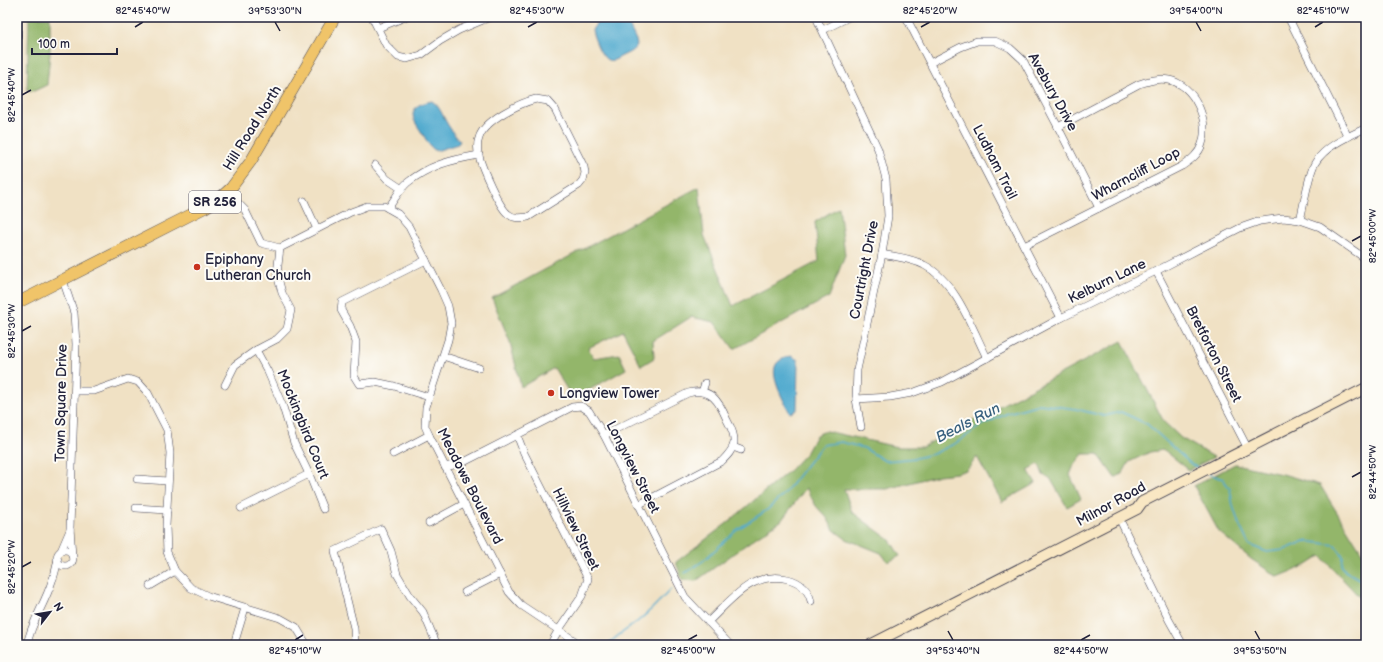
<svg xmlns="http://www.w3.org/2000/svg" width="1383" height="662" font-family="'Balsamiq Sans',sans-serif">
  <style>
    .forest { fill: #93b66a; stroke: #5a6c52 }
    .water { fill: #52abcf; stroke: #3a6685 }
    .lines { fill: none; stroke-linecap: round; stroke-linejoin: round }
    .stream { stroke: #52abcf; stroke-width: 1.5 }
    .street-casing { stroke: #413f50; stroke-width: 8 }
    .secondary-casing { stroke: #413f50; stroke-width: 12 }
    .primary-casing { stroke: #413f50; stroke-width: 12 }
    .street { stroke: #fff; stroke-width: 7 }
    .secondary { stroke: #f9e7c3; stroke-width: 10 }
    .primary { stroke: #f0c469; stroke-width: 11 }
    .rail-casing { stroke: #22223b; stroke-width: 3 }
    .rail { stroke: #fdfcf7; stroke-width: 1.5; stroke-dasharray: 4.5; stroke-linecap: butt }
    .ticks { fill: none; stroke: #22223b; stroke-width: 1.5 }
    .poi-dot { fill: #c8321e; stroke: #fdfcf7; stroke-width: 1.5 }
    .labels { text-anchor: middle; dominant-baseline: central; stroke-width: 4; stroke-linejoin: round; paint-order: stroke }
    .shield { fill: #fdfcf7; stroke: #646373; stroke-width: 1 }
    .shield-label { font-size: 13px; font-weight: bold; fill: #22223b }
    .street-label { font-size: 14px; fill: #22223b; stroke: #fdfcf7 }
    .poi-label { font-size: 14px; fill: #22223b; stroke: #fdfcf7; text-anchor: start }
    .water-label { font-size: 15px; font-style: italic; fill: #38607e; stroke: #fdfcf7 }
    .neatline { fill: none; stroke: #22223b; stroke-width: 1.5 }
    .ticks-label { font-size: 10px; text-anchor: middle; fill: #22223b }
  </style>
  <rect width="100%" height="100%" fill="#fdfcf7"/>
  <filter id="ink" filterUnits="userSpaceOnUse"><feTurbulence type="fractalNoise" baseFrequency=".025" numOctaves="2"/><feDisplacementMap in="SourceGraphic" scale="8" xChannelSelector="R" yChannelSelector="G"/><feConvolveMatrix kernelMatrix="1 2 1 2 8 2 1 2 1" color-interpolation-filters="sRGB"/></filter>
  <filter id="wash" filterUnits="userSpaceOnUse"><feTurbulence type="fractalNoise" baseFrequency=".012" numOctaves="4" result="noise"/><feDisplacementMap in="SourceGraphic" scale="16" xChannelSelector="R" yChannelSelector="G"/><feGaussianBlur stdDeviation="0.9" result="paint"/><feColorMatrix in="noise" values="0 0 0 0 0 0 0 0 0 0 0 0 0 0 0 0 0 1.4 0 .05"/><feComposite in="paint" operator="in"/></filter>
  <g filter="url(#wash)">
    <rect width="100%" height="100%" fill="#f0e1c4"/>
    <g class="forest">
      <polygon points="29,17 50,17 50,53 47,85 34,91 27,90"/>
      <polygon points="699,187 704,235 733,306 819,261 815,222 839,207 845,255 829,297 734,349 714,322 691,317 653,341 654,358 641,366 623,331 588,348 594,358 619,354 626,369 573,399 554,368 521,387 510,342 492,298"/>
      <polygon points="1122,341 1164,422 1181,438 1214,457 1189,470 1164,450 1150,452 1129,462 1123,473 1115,478 1098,454 1083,454 1074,465 1070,475 1081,499 1067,507 1050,478 1043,475 1039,464 1028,470 1036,483 1002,502 977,457 967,470 957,473 939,475 887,489 844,489 852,512 890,540 900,556 888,562 881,553 846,539 834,530 827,518 816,506 806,488 781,521 755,538 696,581 682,580 676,562 726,524 790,470 807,452 816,435 826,431 897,447 922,447"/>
      <polygon points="1235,464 1286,475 1320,485 1366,559 1366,604 1321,556 1307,565 1278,577 1251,559 1219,532 1194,486"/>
    </g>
    <g class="water">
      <path d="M612,17H625L636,40L637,45C634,51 628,53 622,56C618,58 613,62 608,60C601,58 593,36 592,30L596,24Z"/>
      <path d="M432,101C440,106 443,117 448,125C452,131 455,136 460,141L458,144L436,151C429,147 426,139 422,133C416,123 407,114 419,105C423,103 427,102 432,101Z"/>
      <path d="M791,356L798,360L797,410L790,413C784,401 766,371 779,361C782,359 787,357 791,356Z"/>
    </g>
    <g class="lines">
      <g class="stream">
        <polyline points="1209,474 1223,479 1230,489 1233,506 1239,524 1249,545 1267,552 1284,550 1305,541 1335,545 1343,556 1342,566 1345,571 1366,583"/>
        <polyline points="685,573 703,561 738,529 767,510 785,493 822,445 841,442 864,448 885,461 916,458 933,454 956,443 982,425 1008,413 1039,404 1076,409 1104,416 1121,412 1147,424 1191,464 1200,469"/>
        <path d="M608,645C616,635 627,630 637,622C649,612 660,601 671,589"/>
      </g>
    </g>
  </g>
  <g filter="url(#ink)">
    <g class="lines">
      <g class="street-casing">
        <g id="street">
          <polyline points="372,17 386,45 398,57 407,59 421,55 440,41 459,30 490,17"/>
          <polyline points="816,17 878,149 886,179 888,216 882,254 857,370 856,399 861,427"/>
          <polyline points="906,17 1061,318"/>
          <polyline points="1288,17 1348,137"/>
          <polyline points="378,28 405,17"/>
          <polyline points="823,30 849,17"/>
          <polyline points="930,63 961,47 977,41 995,41 1010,48 1023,60 1058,127 1099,208"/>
          <path d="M536,99L548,101L555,109L584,167L585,173L583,180L579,185L528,217C521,218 514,219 508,214C499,207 482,168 479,156C477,151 477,143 479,138C484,120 520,103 536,99Z"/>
          <polyline points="375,165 387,179 402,189"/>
          <polyline points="227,192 245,210 261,243 280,248 351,212 367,206 384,206 398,214 409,227 441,290 448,306 451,323 448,340 426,407 425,426 429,435 509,592 521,605 581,645"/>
          <polyline points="304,201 317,229"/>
          <path d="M388,208C394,201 399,190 407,183C429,165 451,160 479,155"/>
          <path d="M1300,220C1304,205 1308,175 1315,163C1325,146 1349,136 1366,128"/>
          <path d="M1024,246L1182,166C1191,160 1199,154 1202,144C1210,120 1194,85 1169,80C1158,78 1149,81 1139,84L1058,127"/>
          <path d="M882,254C896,257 911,258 924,265C955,280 972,328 987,358"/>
          <polyline points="426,260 342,302 341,310 350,326 356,342 354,376 359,384 375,382 394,386 429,397"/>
          <polyline points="1156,271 1248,449"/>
          <polyline points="63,280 74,313 76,344 70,528 72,556"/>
          <polyline points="256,350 268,372 283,407 294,443 309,474 323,509"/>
          <polyline points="443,356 479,368"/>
          <polyline points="225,385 235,365 256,350 277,339 287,329 291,310 282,293 277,274 280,248"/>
          <polyline points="75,391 94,391 128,379 138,382 148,393 167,430 170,453 166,526 167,552 175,571 191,588 208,596 280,618 296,627 307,645"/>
          <polyline points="702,392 705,383"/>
          <polyline points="856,399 890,397 912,393 942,382 1059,319 1156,271 1240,228 1260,221 1283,218 1300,220 1320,227 1366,259"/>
          <polyline points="517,435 524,453 588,579 582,596 558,631 550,645"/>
          <path d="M604,435L688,393C711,387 719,401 727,420C731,427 735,435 734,443C733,450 727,456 722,461L638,505"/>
          <polyline points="733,447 741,450"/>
          <polyline points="393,454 429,435"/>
          <polyline points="445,467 462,463 572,407 581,406 589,411 604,435 685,597 730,645"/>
          <polyline points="137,479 168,481"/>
          <polyline points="136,508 167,510"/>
          <polyline points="241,508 309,474"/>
          <polyline points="1119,518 1169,620 1183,645"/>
          <polyline points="429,523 464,504"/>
          <circle cx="65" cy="558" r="8"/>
          <polyline points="61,551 70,530"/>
          <polyline points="150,586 175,571"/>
          <polyline points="465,592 500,574"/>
          <path d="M708,622C731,600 753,570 788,579C800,582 808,589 811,601"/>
          <polyline points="235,641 245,608"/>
          <path d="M27,645C31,622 45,604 52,581C55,575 56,567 58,560"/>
          <polyline points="355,645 354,628 335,551 381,529 391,551 397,574 410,596 423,612 437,645"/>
        </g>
      </g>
      <g class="secondary-casing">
        <polyline id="secondary" points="870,645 1137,509 1142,502 1366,388"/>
      </g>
      <g class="primary-casing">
        <polyline id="primary" points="17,303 204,208 219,199 231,188 251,161 335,17"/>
      </g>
      <use href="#street" class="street"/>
      <use href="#secondary" class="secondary"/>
      <use href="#primary" class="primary"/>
      <g class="rail-casing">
        <polyline id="rail" points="17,249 20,17"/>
      </g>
      <use href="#rail" class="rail"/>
    </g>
  </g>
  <path class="ticks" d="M275,22L280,31M1196,22L1201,31M135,27L143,22M528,27L537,22M921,27L930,22M1315,27L1323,22M22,95L31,90M1352,241L1361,236M22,331L31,326M1352,477L1361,472M22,567L31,562M948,631L953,640M1255,631L1260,640M295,640L303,635M688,640L697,635M1081,640L1090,635"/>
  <g class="poi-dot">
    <circle cx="197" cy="267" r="4"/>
    <circle cx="551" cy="393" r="4"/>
  </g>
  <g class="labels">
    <rect class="shield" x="189" y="191" width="52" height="22" rx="3"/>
    <g class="shield-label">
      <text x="215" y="202">SR 256</text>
    </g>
    <g class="street-label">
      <text transform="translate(1053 92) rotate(61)">Avebury Drive</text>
      <text transform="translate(252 128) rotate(-58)">Hill Road North</text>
      <text transform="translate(995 162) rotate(63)">Ludham Trail</text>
      <text transform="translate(1136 174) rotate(-28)">Wharncliff Loop</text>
      <text transform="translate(864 270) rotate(-79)">Courtright Drive</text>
      <text transform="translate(1107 281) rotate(-26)">Kelburn Lane</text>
      <text transform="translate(1214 354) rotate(63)">Bretforton Street</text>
      <text transform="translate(61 403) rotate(-89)">Town Square Drive</text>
      <text transform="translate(303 424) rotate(68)">Mockingbird Court</text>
      <text transform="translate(633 467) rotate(63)">Longview Street</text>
      <text transform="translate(470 486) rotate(63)">Meadows Boulevard</text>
      <text transform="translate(1111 504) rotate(-29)">Milnor Road</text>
      <text transform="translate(576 529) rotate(64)">Hillview Street</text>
    </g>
    <g class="poi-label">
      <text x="205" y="259">Epiphany<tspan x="205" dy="16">Lutheran Church</tspan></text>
      <text x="559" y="393">Longview Tower</text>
    </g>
    <g class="water-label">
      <text transform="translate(968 423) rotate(-27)">Beals Run</text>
    </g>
  </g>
  <rect width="1383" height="662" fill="none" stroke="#fdfcf7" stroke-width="44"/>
  <g transform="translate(50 612) rotate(59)" stroke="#fdfcf7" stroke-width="3" paint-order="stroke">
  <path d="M0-3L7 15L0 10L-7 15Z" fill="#22223b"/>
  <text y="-6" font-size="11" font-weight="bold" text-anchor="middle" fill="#22223b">N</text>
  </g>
  <path d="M32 48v6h85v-6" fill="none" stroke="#22223b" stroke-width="2"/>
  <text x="38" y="48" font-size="12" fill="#22223b" stroke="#fdfcf7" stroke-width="3" paint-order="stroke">100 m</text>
  <rect x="22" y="22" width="1339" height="618" class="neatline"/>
  <g class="ticks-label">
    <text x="143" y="14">82°45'40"W</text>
    <text x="275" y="14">39°53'30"N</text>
    <text x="537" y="14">82°45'30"W</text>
    <text x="930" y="14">82°45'20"W</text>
    <text x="1196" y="14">39°54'00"N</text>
    <text x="1323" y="14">82°45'10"W</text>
    <text transform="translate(11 95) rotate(-90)" y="4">82°45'40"W</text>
    <text transform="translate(1372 236) rotate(-90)" y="4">82°45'00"W</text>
    <text transform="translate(11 331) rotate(-90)" y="4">82°45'30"W</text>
    <text transform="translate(1372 472) rotate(-90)" y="4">82°44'50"W</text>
    <text transform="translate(11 567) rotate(-90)" y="4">82°45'20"W</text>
    <text x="295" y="654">82°45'10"W</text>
    <text x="688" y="654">82°45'00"W</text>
    <text x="953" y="654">39°53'40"N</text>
    <text x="1081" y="654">82°44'50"W</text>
    <text x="1260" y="654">39°53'50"N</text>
  </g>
</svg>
